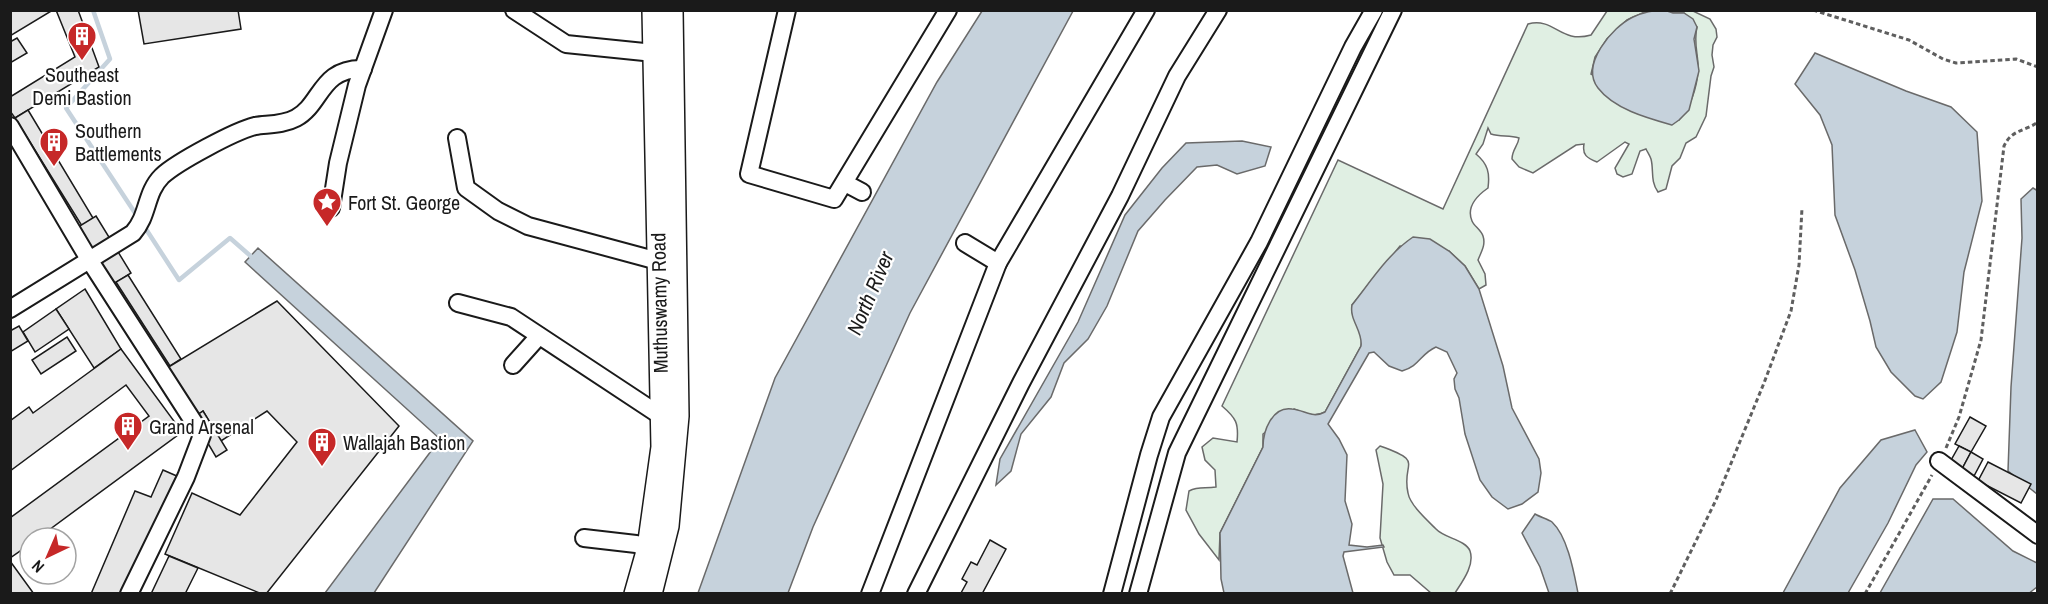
<svg xmlns="http://www.w3.org/2000/svg" width="2048" height="604" font-family="'Archivo Narrow',sans-serif">
  <style>
    .green { fill: #e0efe3; stroke: #6a6a6a; stroke-width: 1.5 }
    .water { fill: #c6d2dc; stroke: #6a6a6a; stroke-width: 1.5 }
    .lines { fill: none; stroke-linecap: round; stroke-linejoin: round }
    .stream { stroke: #c6d2dc; stroke-width: 4.5 }
    .building { fill: #e6e6e6; stroke: #1a1a1a; stroke-width: 1.5 }
    .minor-casing { stroke: #1a1a1a; stroke-width: 20 }
    .major-casing { stroke: #1a1a1a; stroke-width: 24 }
    .path { stroke: #5f5f5f; stroke-width: 3; stroke-dasharray: 4.5 3; stroke-linecap: butt }
    .minor { stroke: #fff; stroke-width: 16 }
    .major { stroke: #fff; stroke-width: 21 }
    .labels { text-anchor: middle; dominant-baseline: central; stroke-width: 4.5; stroke-linejoin: round; paint-order: stroke }
    .poi-label { font-size: 20px; fill: #1a1a1a; stroke: #fff; text-anchor: start }
    .street-label { font-size: 20px; fill: #1a1a1a; stroke: #fff }
    .water-label { font-size: 21px; font-style: italic; fill: #1a1a1a; stroke: #fff }
  </style>
  <rect width="100%" height="100%" fill="#fff"/>
  <g class="green">
    <path d="M1607,11H1647L1627,20L1607,39L1595,57L1591,74L1679,120C1690,108 1697,88 1698,71C1699,56 1693,43 1697,27L1684,13H1673L1664,11H1693L1710,19L1716,29L1717,37L1713,45L1712,55L1714,67L1711,76L1706,116L1696,137L1686,143L1680,158L1672,166L1666,189L1658,192C1650,181 1654,170 1651,159C1650,156 1648,153 1646,149L1640,151L1632,174L1623,177L1617,174L1615,168L1629,144L1625,142L1597,162C1587,158 1582,155 1584,144L1576,145L1533,173L1519,167L1512,159C1512,150 1518,146 1519,138C1509,135 1501,137 1491,134L1488,128L1483,144L1476,154C1488,164 1490,173 1488,188C1478,195 1466,207 1472,221C1474,226 1481,230 1483,236C1486,245 1481,252 1478,260L1485,274L1486,285L1479,289L1465,266L1449,251L1400,246L1352,305L1362,339L1361,346L1325,412C1314,418 1304,413 1294,409L1263,434V447L1220,533L1219,560L1199,534L1186,510L1189,491C1199,486 1205,489 1216,487L1215,470L1205,460L1202,447L1213,438L1237,442C1239,423 1236,418 1222,406L1338,160L1443,209L1528,24C1555,17 1560,44 1591,35Z"/>
    <path d="M1380,446C1426,462 1401,462 1408,493C1410,505 1427,520 1436,529C1444,538 1466,540 1470,551C1475,565 1462,582 1455,593H1431L1410,575H1394L1387,562L1380,538L1383,484L1376,450Z"/>
  </g>
  <g class="water">
    <path d="M1664,10L1673,13H1684L1693,19L1697,27L1694,39L1699,71L1689,110L1679,120L1672,125C1647,118 1614,109 1598,88C1580,65 1612,27 1633,17C1644,12 1652,10 1664,10Z"/>
    <polygon points="982,11 1073,11 910,313 813,527 788,593 698,593 775,378 937,82"/>
    <polygon points="1815,53 1906,91 1951,107 1977,132 1982,201 1964,272 1957,332 1941,382 1923,399 1915,396 1891,372 1876,347 1870,321 1855,270 1835,215 1832,145 1820,115 1795,84"/>
    <polygon points="1242,141 1271,147 1265,166 1237,174 1217,165 1197,167 1165,200 1138,231 1107,306 1088,339 1064,363 1051,397 1021,434 1011,471 996,485 1000,459 1078,322 1125,215 1162,168 1186,143"/>
    <polygon points="2033,188 2038,191 2037,494 2008,471 2011,387 2022,238 2021,199"/>
    <path d="M1413,237L1430,239L1449,251L1465,266L1479,289L1503,366L1512,408L1539,459L1541,473L1538,492L1522,504L1508,509L1492,497L1480,480L1465,434L1459,398L1455,389L1454,379L1457,373L1447,352L1436,347C1420,354 1420,366 1402,371L1389,366L1374,352L1369,353L1328,424L1339,439L1347,455L1345,501L1352,524L1349,545L1367,547L1383,545L1384,547L1344,552L1343,556L1353,593H1224L1221,579L1220,533L1263,447C1263,431 1272,406 1292,409C1305,410 1312,419 1325,412L1361,346C1363,331 1349,320 1352,305C1371,281 1388,254 1413,237Z"/>
    <polygon points="258,248 473,441 374,593 325,593 440,439 245,262"/>
    <polygon points="1915,430 1927,452 1916,465 1888,523 1848,593 1783,593 1840,488 1881,440"/>
    <polygon points="1933,499 1953,499 2013,551 2037,563 2037,587 2028,594 1880,593"/>
    <path d="M1535,514C1540,517 1548,519 1552,522C1568,537 1574,573 1578,593H1549L1540,567L1522,533Z"/>
  </g>
  <g class="lines">
    <g class="stream">
      <polyline points="93,10 110,59 66,108 137,216"/>
      <polyline points="144,226 179,280 230,238 254,259"/>
    </g>
  </g>
  <g class="building">
    <polygon points="10,10 53,10 10,36"/>
    <polygon points="56,10 78,10 99,67 15,118 10,111 10,97 75,57"/>
    <polygon points="138,10 238,10 241,29 144,44"/>
    <polygon points="17,38 27,53 10,63 10,42"/>
    <polygon points="28,110 93,218 82,226 15,118"/>
    <polygon points="96,216 131,273 114,284 78,227"/>
    <polygon points="128,275 181,359 170,366 116,282"/>
    <polygon points="85,289 121,349 94,368 56,309"/>
    <polygon points="277,301 399,426 266,594 262,594 165,554 192,493 240,515 297,442 267,411 221,441 203,411 193,418 162,371"/>
    <polygon points="56,309 69,329 35,352 23,332"/>
    <polygon points="19,326 28,341 10,352 10,331"/>
    <polygon points="67,337 76,351 41,374 32,360"/>
    <polygon points="121,349 182,432 38,538 30,538 30,544 10,558 10,518 149,416 126,385 10,471 10,421 29,407 33,413"/>
    <polygon points="203,411 227,450 216,457 193,418"/>
    <polygon points="1970,417 1986,426 1971,452 1955,444"/>
    <polygon points="1959,446 1971,452 1962,469 1950,462"/>
    <polygon points="1971,452 1983,459 1974,476 1962,469"/>
    <polygon points="1988,462 2031,484 2021,503 1978,481"/>
    <polygon points="163,470 179,477 123,594 91,594 135,491 151,497"/>
    <polygon points="990,540 1006,549 982,594 962,594 961,593 967,582 962,579 971,562 977,565"/>
    <polygon points="169,556 198,568 185,594 151,594"/>
    <polygon points="10,561 34,594 10,594"/>
  </g>
  <g class="lines">
    <g class="minor-casing">
      <g id="minor">
        <polyline points="514,10 566,44 654,53"/>
        <polyline points="787,10 749,174 834,199 948,10"/>
        <polyline points="10,126 90,261 202,435 186,477 129,594"/>
        <polyline points="457,138 466,188 498,211 528,226 658,261"/>
        <polyline points="845,183 862,192"/>
        <polyline points="331,208 338,163 357,85 384,10"/>
        <polyline points="965,243 998,263"/>
        <polyline points="458,303 511,317 661,416"/>
        <path d="M10,309L133,233C149,215 145,193 162,176C177,162 235,131 255,126C268,124 283,125 296,118C322,104 320,68 363,69"/>
        <polyline points="513,365 539,336"/>
        <polyline points="1939,461 2038,535"/>
        <polyline points="584,538 636,544 659,551"/>
        <polyline points="870,594 998,263 1146,10"/>
        <polyline points="916,594 1021,383 1120,196 1177,76 1218,10"/>
        <polyline points="1112,594 1149,455 1161,417 1259,242 1353,47 1374,10"/>
        <polyline points="1138,594 1177,453 1393,10"/>
      </g>
    </g>
    <g class="major-casing">
      <g id="major">
        <polyline points="635,594 648,548 662,447 653,10"/>
        <polyline points="651,594 668,526 678,416 672,10"/>
      </g>
    </g>
    <g class="path">
      <polyline points="1813,10 1909,40 1943,59 1956,63 2016,59 2038,67"/>
      <path d="M1946,448L1959,417L1981,340L2004,146C2012,129 2024,132 2038,122"/>
      <polyline points="1670,594 1716,500 1764,383 1791,311 1799,265 1802,208"/>
      <polyline points="1865,594 1932,475"/>
    </g>
    <use href="#minor" class="minor"/>
    <use href="#major" class="major"/>
  </g>
  <defs>
    <g id="building-pin" transform="scale(1.5)"><path d="M0 17L-7.5 6A9.5 9.5 0 1 1 7.5 6Z" fill="#c62828" stroke="#fff"/><path d="M-4-6H4V6H1V3H-1V6H-4ZM-2.5-4.3h1.7v1.8h-1.7ZM.8-4.3h1.7v1.8H.8ZM-2.5-1h1.7V.8h-1.7ZM.8-1h1.7V.8H.8Z" fill="#fff"/></g>
    <g id="sight-pin" transform="scale(1.5)"><path d="M0 17L-7.5 6A9.5 9.5 0 1 1 7.5 6Z" fill="#c62828" stroke="#fff"/><path d="M0-6L1.8-2.2L6-1.7L2.9 1.2L3.7 5.4L0 3.3L-3.7 5.4L-2.9 1.2L-6-1.7L-1.8-2.2Z" fill="#fff"/></g>
  </defs>
  <g fill-rule="evenodd">
    <use href="#building-pin" x="82" y="36"/>
    <use href="#building-pin" x="54" y="142"/>
    <use href="#sight-pin" x="327" y="202"/>
    <use href="#building-pin" x="128" y="426"/>
    <use href="#building-pin" x="322" y="442"/>
  </g>
  <g class="labels">
    <g class="poi-label">
      <text x="82" y="74" text-anchor="middle">Southeast<tspan x="82" dy="23">Demi Bastion</tspan></text>
      <text x="75" y="130">Southern<tspan x="75" dy="23">Battlements</tspan></text>
      <text x="348" y="202">Fort St. George</text>
      <text x="149" y="426">Grand Arsenal</text>
      <text x="343" y="442">Wallajah Bastion</text>
    </g>
    <g class="street-label">
      <text transform="translate(659 303) rotate(-91)">Muthuswamy Road</text>
    </g>
    <g class="water-label">
      <text transform="translate(870 293) rotate(-67)">North River</text>
    </g>
  </g>
  <rect width="2048" height="604" fill="none" stroke="#1a1a1a" stroke-width="24"/>
  <g transform="translate(48 556) rotate(224)"><circle r="28" fill="#ffffff" stroke="#a3a3a3" stroke-width="1.5"/>
  <path d="M0-4.5L10 22L0 15L-10 22Z" fill="#c62828"/>
  <text y="-9" font-size="16" font-weight="bold" text-anchor="middle" fill="#1a1a1a">N</text>
  </g>
</svg>
